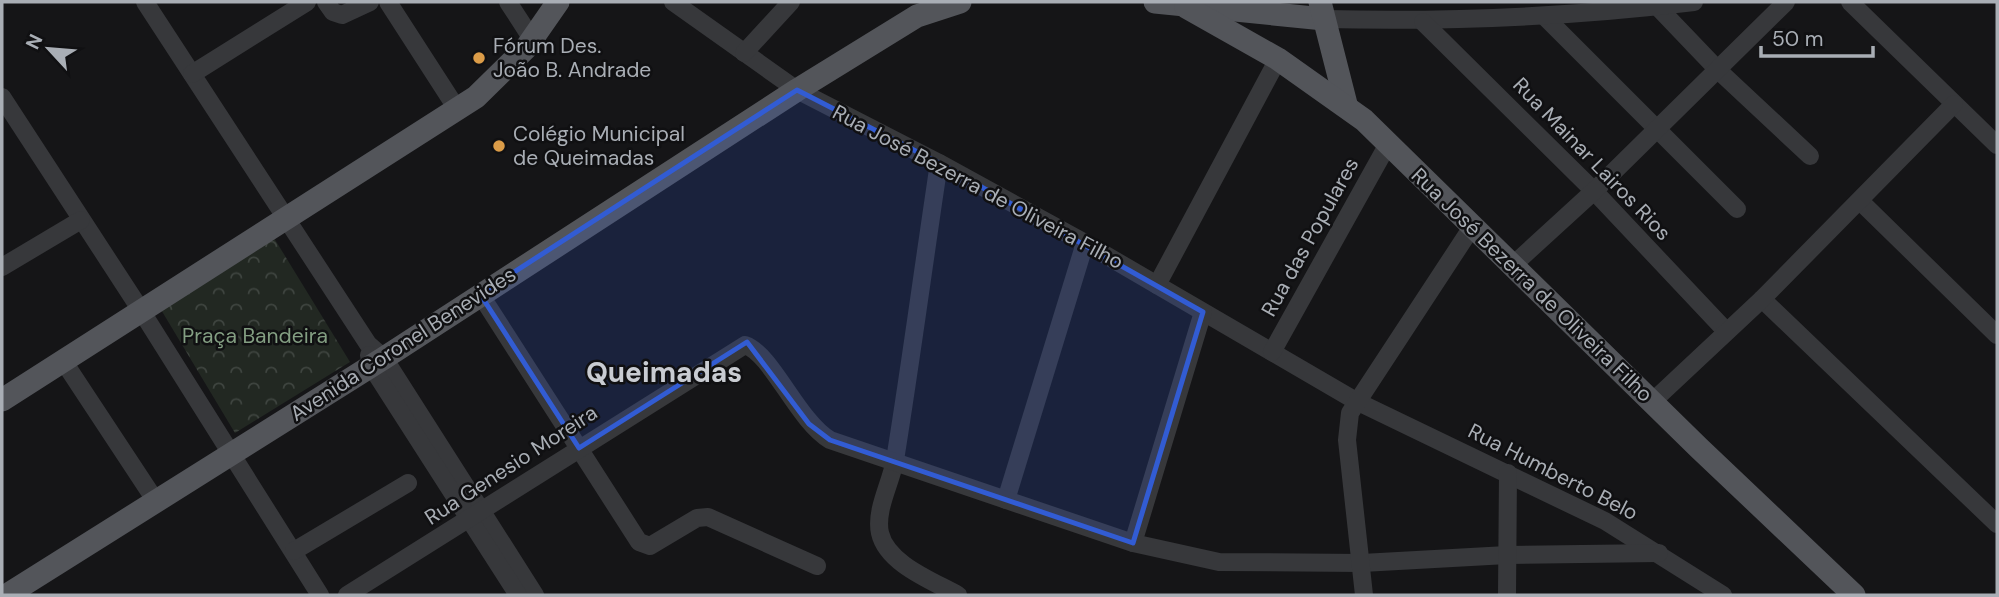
<svg xmlns="http://www.w3.org/2000/svg" width="1999" height="597" font-family="'DM Sans',sans-serif">
  <style>
    .forest { fill: url(#forest-crowns) }
    .lines { fill: none; stroke-linecap: round; stroke-linejoin: round }
    .minor { stroke: #37383b; stroke-width: 18 }
    .major { stroke: #53555a; stroke-width: 23 }
    .marked { fill: #325cd3; fill-opacity: 0.2; stroke: #325cd3; stroke-width: 5; stroke-linejoin: round }
    .poi-dot { fill: #db9c48; stroke: #101012; stroke-width: 2.5 }
    .labels { text-anchor: middle; dominant-baseline: central; stroke-width: 5; stroke-linejoin: round; paint-order: stroke }
    .poi-label { font-size: 21px; fill: #a9aeb5; stroke: #101012; text-anchor: start }
    .street-label { font-size: 21px; fill: #a9aeb5; stroke: #101012 }
    .park-label { font-size: 21px; fill: #839e82; stroke: #101012 }
    .district-label { font-size: 28px; font-weight: bold; fill: #c9ccd2; stroke: #101012 }
  </style>
  <defs>
    <pattern id="forest-crowns" width="20" height="18" patternUnits="userSpaceOnUse" patternTransform="scale(1.75)"><rect width="20" height="18" fill="#222822"/><path d="M2 6a3 3 0 1 1 6 0M12 15a3 3 0 1 1 6 0" fill="none" stroke="#3f4540"/></pattern>
  </defs>
  <rect width="100%" height="100%" fill="#151517"/>
  <polygon class="forest" points="274,238 350,362 235,433 160,308"/>
  <g class="lines">
    <g class="minor">
      <polyline points="145,2 368,344 384,358 535,595"/>
      <polyline points="326,2 333,12 342,15 370,2"/>
      <polyline points="388,2 457,109"/>
      <polyline points="508,2 532,39"/>
      <polyline points="673,2 797,90 939,163 1085,243 1356,401 1605,521 1723,595"/>
      <polyline points="1653,2 1719,71 1810,156"/>
      <polyline points="1850,2 1997,145"/>
      <polyline points="1544,16 1737,209"/>
      <path d="M1324,19C1448,22 1571,17 1694,2"/>
      <polyline points="1423,22 1594,191 1726,331"/>
      <polyline points="744,53 791,2"/>
      <polyline points="192,74 307,2"/>
      <polyline points="2,97 142,312 320,595"/>
      <path d="M939,163C924,262 911,361 895,460C891,483 875,510 880,533C887,564 933,581 958,595"/>
      <polyline points="1860,201 1997,335"/>
      <polyline points="1512,266 1594,191 1786,2"/>
      <polyline points="2,267 81,220"/>
      <polyline points="1157,285 1278,59"/>
      <polyline points="480,294 639,542 650,546 697,518 708,517 817,566"/>
      <polyline points="1762,299 1997,524"/>
      <polyline points="1272,352 1388,144"/>
      <polyline points="369,355 371,366 518,595"/>
      <polyline points="64,362 155,500"/>
      <polyline points="1652,402 1762,299 1954,104"/>
      <polyline points="1006,500 1085,243"/>
      <polyline points="1133,543 1203,312"/>
      <polyline points="294,551 408,483"/>
      <path d="M347,595L745,345C772,354 797,420 830,440L1133,543L1219,562L1362,563L1507,555L1659,553"/>
      <polyline points="1364,595 1347,440 1350,413 1472,227"/>
      <polyline points="1507,595 1508,473"/>
    </g>
    <g class="major">
      <polyline points="1155,2 1324,19"/>
      <polyline points="1320,2 1346,104"/>
      <polyline points="1186,7 1278,59 1364,120 1699,448 1854,595"/>
      <polyline points="2,400 476,97 526,48 558,2"/>
      <polyline points="7,595 384,358 797,90 917,16 960,2"/>
    </g>
  </g>
  <path class="marked" d="M797,90L939,163L1203,312L1133,543L830,440L809,424L747,342L579,448L480,294Z"/>
  <g class="poi-dot">
    <circle cx="479" cy="58" r="7"/>
    <circle cx="499" cy="146" r="7"/>
  </g>
  <g class="labels">
    <g class="poi-label">
      <text x="493" y="46">Fórum Des.<tspan x="493" dy="24">João B. Andrade</tspan></text>
      <text x="513" y="134">Colégio Municipal<tspan x="513" dy="24">de Queimadas</tspan></text>
    </g>
    <g class="street-label">
      <text transform="translate(1592 159) rotate(46)">Rua Mainar Lairos Rios</text>
      <text transform="translate(978 187) rotate(28)">Rua José Bezerra de Oliveira Filho</text>
      <text transform="translate(1310 237) rotate(-61)">Rua das Populares</text>
      <text transform="translate(1532 285) rotate(44)">Rua José Bezerra de Oliveira Filho</text>
      <text transform="translate(403 344) rotate(-33)">Avenida Coronel Benevides</text>
      <text transform="translate(511 465) rotate(-33)">Rua Genesio Moreira</text>
      <text transform="translate(1553 472) rotate(27)">Rua Humberto Belo</text>
    </g>
    <g class="park-label">
      <text x="255" y="336">Praça Bandeira</text>
    </g>
    <g class="district-label">
      <text x="664" y="372">Queimadas</text>
    </g>
  </g>
  <rect width="1999" height="597" fill="none" stroke="#a9aeb5" stroke-width="7"/>
  <g transform="translate(49 49) rotate(296)" stroke="#101012" stroke-width="5" paint-order="stroke">
  <path d="M0-5L12 26L0 18L-12 26Z" fill="#a9aeb5"/>
  <text y="-10" font-size="19" font-weight="bold" text-anchor="middle" fill="#a9aeb5">N</text>
  </g>
  <path d="M1761 46v10h112v-10" fill="none" stroke="#a9aeb5" stroke-width="3.5"/>
  <text x="1772" y="46" font-size="21" fill="#a9aeb5" stroke="#101012" stroke-width="5" paint-order="stroke">50 m</text>
</svg>
